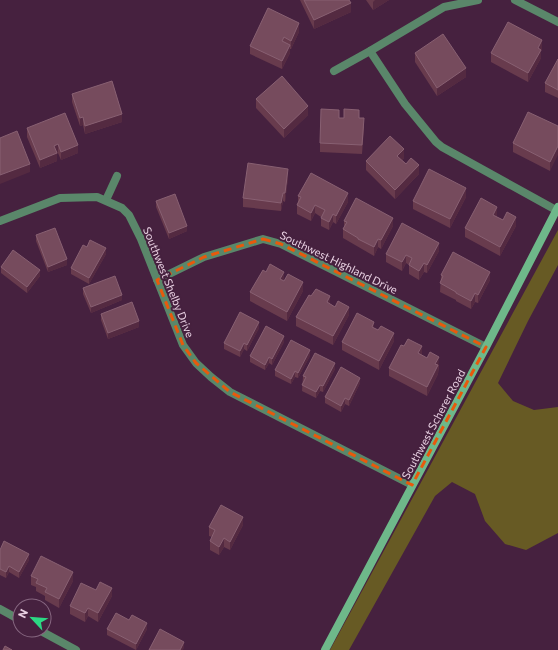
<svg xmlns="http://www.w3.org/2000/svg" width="558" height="650" font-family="Commissioner,sans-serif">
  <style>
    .green { fill: #675a24 }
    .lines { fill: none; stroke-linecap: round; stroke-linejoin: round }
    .street { stroke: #5a876a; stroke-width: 8 }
    .secondary { stroke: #6eb88a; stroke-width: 8 }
    .wall { fill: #683b4d }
    .shaded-wall { fill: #542a41 }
    .building { fill: #764b5d; stroke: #886072 }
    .marked { fill: none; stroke: #e8590c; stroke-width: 3; stroke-dasharray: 8 5; stroke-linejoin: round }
    .labels { text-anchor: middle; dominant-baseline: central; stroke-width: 4; stroke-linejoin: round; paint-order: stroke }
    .street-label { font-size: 11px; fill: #e9d1e3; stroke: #46213f }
  </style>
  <rect width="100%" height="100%" fill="#46213f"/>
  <polygon class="green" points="558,230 558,265 528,321 498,383 513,401 534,410 558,407 558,533 526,550 505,544 485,521 475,494 452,482 435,496 349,650 330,650"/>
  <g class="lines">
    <g class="street">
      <polyline points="515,0 558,22"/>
      <polyline points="370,51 405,104 436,142 442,147 556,210"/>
      <polyline points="334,71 370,51 444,7 478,0"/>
      <polyline points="106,200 117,176"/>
      <polyline points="0,221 60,198 97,197 122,208 129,215 141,239 183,345 196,363 211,377 230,392 412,485"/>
      <polyline points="157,280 204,257 263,239 281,244 486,347"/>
      <polyline points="0,609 20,620"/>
      <polyline points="39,630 76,650"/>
    </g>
    <polyline class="secondary" points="325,650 486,347 558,207"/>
  </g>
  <g class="wall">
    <polygon points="300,0 349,0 351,12 314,29"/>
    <polygon points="366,0 389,0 373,10"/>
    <polygon points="299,32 291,49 290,49 290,53 282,69 250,54 250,46"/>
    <polygon points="542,49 541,51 541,58 528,82 491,62 491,53"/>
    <polygon points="415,53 466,77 437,96 415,62"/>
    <polygon points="558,59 558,98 545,92 545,83"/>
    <polygon points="72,94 122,122 85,134 83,125 80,126 72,102"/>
    <polygon points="256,99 308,115 284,138 256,108"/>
    <polygon points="339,118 359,118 364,127 362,154 320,152 320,143"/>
    <polygon points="558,126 550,171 513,152 513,143"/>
    <polygon points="27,128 78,153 61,160 58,153 57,154 57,161 40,168 27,137"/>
    <polygon points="404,158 402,160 419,174 395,199 366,170 366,161"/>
    <polygon points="288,178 285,202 283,201 281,211 243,207 243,198"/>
    <polygon points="298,196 348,202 336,224 333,222 329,230 321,226 321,217 315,213 311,221 297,214 297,205 298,202"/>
    <polygon points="466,197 450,228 413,209 413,201"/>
    <polygon points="156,201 187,231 169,239 156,207"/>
    <polygon points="497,216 497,217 516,226 500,256 465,237 465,228"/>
    <polygon points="344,221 393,226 381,249 378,247 374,256 343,238 343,229 344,227"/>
    <polygon points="36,235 67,265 48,272 36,241"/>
    <polygon points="87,247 106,254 89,284 71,274 71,268"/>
    <polygon points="439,251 427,273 424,272 419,280 409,274 409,265 406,263 402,271 386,262 386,254"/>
    <polygon points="1,267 40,276 27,293 1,273"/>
    <polygon points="441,275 490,280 478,303 475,302 471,309 456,301 456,300 440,292"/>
    <polygon points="284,280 283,281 303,291 287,321 250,301 250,292"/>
    <polygon points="83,288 122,300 91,313 83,294"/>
    <polygon points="330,304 349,315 333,345 296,326 296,317"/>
    <polygon points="101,314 139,327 108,339 101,320"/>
    <polygon points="259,328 247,351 244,349 240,357 224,349 224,343"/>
    <polygon points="374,328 394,341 379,370 342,350 342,342"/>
    <polygon points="284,342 272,365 269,363 265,370 250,362 250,356"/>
    <polygon points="422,355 439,365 438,374 427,396 389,376 389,368"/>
    <polygon points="310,356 298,378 295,377 291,384 275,376 275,370"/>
    <polygon points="335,369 323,392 320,391 316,398 302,391 303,376"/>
    <polygon points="360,383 349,406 345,404 341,412 325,403 325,397"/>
    <polygon points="243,525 230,550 224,547 219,555 210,550 210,541 212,537 209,536 209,527"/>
    <polygon points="0,550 29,560 19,578 9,572 6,578 0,575"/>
    <polygon points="31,576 73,581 59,608 45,600 45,596 36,591 36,587 31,585"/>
    <polygon points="96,590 112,596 98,622 88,616 85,622 70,614 70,606"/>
    <polygon points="129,620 147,629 136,650 107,635 107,629"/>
  </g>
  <g class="shaded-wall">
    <polygon points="375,0 389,0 373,10 373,2"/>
    <polygon points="351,3 351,12 314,29 314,20"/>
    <polygon points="299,23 299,32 291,49 291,41"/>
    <polygon points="542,40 542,49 541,51 541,58 528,82 528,73 538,48"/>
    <polygon points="290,45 290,53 282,69 282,61"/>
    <polygon points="466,68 466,77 437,96 437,88"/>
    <polygon points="308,106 308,115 284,138 284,129"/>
    <polygon points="122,114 122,122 85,134 85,126"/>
    <polygon points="83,117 83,125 80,126 80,118"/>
    <polygon points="58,144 58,153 57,154 57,161 40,168 40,160 54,146"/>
    <polygon points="78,145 78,153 61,160 61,152"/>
    <polygon points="558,146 558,155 550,171 550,162"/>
    <polygon points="404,149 404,158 397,165 397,156"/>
    <polygon points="30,164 30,172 0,184 0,175"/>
    <polygon points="419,165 419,174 395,199 395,190"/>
    <polygon points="288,169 288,178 285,202 285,193"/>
    <polygon points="466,188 466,197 450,228 450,219"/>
    <polygon points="283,193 283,201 281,211 281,203"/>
    <polygon points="348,193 348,202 336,224 336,216"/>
    <polygon points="315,205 315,213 311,221 311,213"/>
    <polygon points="497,207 497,216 493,223 493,215"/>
    <polygon points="333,214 333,222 329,230 329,222"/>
    <polygon points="516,217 516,226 500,256 500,247"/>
    <polygon points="393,218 393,226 381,249 381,240"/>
    <polygon points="187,226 187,231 169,239 169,233"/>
    <polygon points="378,239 378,247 374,256 374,247"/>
    <polygon points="439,243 439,251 427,273 427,265"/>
    <polygon points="106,248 106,254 89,284 89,278"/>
    <polygon points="406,255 406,263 402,271 402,262"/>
    <polygon points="67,259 67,265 48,272 48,267"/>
    <polygon points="424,263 424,272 419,280 419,271"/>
    <polygon points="40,270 40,276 27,293 27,287"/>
    <polygon points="284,272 284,280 280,288 280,279"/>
    <polygon points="490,272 490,280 478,303 478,295"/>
    <polygon points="303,282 303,291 287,321 287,312"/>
    <polygon points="475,293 475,302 471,309 471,301"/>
    <polygon points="122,295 122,300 91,313 91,307"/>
    <polygon points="330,296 330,305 327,302"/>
    <polygon points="349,307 349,315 333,345 333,336"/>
    <polygon points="139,321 139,327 108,339 108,333"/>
    <polygon points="259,322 259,328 247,351 247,345"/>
    <polygon points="374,322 374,331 372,327"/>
    <polygon points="394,333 394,341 379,370 379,361"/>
    <polygon points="284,336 284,342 272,365 272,359"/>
    <polygon points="244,343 244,349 240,357 240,351"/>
    <polygon points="422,346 422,355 418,362 418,353"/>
    <polygon points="310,350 310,356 298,378 298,373"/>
    <polygon points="269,357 269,363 265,370 265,365"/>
    <polygon points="439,357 438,374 427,396 427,387 435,364"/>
    <polygon points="335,363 335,369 323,392 323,386"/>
    <polygon points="295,371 295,377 291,384 291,379"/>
    <polygon points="360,378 360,383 349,406 349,400"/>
    <polygon points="320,385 320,391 316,398 316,392"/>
    <polygon points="345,398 345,404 341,412 341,406"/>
    <polygon points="243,517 243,525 230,550 230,542"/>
    <polygon points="224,538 224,547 219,555 219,547"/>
    <polygon points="29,554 29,560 19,578 19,572"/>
    <polygon points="9,566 9,572 6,578 6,572"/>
    <polygon points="73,572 73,581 59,608 59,599"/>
    <polygon points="112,588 112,596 98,622 98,613"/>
    <polygon points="88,608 88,616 85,622 85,613"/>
    <polygon points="147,623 147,629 136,650 136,644"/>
    <polygon points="184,642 184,648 183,650 180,650"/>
  </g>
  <g class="building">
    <polygon points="304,0 349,0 351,3 314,20"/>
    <polygon points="268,8 299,23 291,41 284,37 282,41 290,45 282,61 250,46"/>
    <polygon points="508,22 542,40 538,48 541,50 528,73 491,53"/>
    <polygon points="443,34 466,68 437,88 415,53"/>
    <polygon points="558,59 558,90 545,83"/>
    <polygon points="282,76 308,106 284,129 256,99"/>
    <polygon points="112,81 122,114 85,126 83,117 80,118 72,94"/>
    <polygon points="321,109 339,110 339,118 344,118 344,109 359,110 359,118 364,118 362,145 320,143"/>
    <polygon points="528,112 558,126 558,146 550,162 513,143"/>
    <polygon points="65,113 78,145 61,152 58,144 54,146 57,153 40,160 27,128"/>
    <polygon points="17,131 30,164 0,175 0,138"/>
    <polygon points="390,136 404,149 397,156 406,164 411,158 419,165 395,190 366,161"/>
    <polygon points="248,163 288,169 285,193 283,193 281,203 243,198"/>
    <polygon points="429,169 466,188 450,219 413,201"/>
    <polygon points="311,173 348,193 336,216 333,214 329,222 321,218 325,210 315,205 311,213 297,205 301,197 298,196"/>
    <polygon points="175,194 187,226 169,233 156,201"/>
    <polygon points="356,198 393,218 381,240 378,239 374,247 358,239 358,238 343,229 347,222 344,221"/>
    <polygon points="481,198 497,207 493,215 503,220 507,212 516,217 500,247 465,228"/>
    <polygon points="402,223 439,243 427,265 424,263 419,271 409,265 412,258 406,255 402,262 386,254"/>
    <polygon points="55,228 67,259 48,267 36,235"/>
    <polygon points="90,240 106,248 89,278 71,268 83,245 87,247"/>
    <polygon points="13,250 40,270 27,287 1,267"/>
    <polygon points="453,252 490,272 478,295 475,293 471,301 456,293 456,292 440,283 443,276 441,275"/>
    <polygon points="270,264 284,272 280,279 284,281 288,274 303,282 287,312 250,292 263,270 266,272"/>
    <polygon points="115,276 122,295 91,307 83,288"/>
    <polygon points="316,289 330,296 327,302 335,307 338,301 349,307 333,336 296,317 309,295 311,296"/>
    <polygon points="132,302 139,321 108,333 101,314"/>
    <polygon points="240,312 259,322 247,345 244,343 240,351 224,343"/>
    <polygon points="357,313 374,322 372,327 378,330 381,326 394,333 379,361 342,342"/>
    <polygon points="266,326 284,336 272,359 269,357 265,365 250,356"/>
    <polygon points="408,339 422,346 418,353 427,358 430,352 439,357 435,364 438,365 427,387 389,368 401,345 404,346"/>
    <polygon points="291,340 310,350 298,373 295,371 291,379 275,370"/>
    <polygon points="315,353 335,363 323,386 320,385 316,392 302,385 306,377 303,376"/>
    <polygon points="341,367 360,378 349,400 345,398 341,406 325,397"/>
    <polygon points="221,505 243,517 230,542 224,538 219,547 210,541 215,530 209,527"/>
    <polygon points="4,541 29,554 19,572 9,566 6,572 0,569 0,550"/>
    <polygon points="41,556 73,572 59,599 45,592 47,588 36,583 38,579 31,576"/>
    <polygon points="100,582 112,588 98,613 88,608 85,613 70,606 81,583 96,590"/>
    <polygon points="116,613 129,620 132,615 147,623 136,644 107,629"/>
    <polygon points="160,629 184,642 180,650 149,650"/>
    <polygon points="5,646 12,650 3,650"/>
  </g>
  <path class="marked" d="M263,239L281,244L486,347L412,485L230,392L196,363L183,345L157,280L204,257Z"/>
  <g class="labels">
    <g class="street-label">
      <text transform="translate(339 262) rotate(26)">Southwest Highland Drive</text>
      <text transform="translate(169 282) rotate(68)">Southwest Shelby Drive</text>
      <text transform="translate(433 424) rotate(-62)">Southwest Scherer Road</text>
    </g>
  </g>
  <g transform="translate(32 618) rotate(296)"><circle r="19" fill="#46213f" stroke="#876781"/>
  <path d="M0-3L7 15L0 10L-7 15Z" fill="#2cd884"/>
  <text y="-6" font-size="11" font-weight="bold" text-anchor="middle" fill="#e9d1e3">N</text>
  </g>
</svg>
